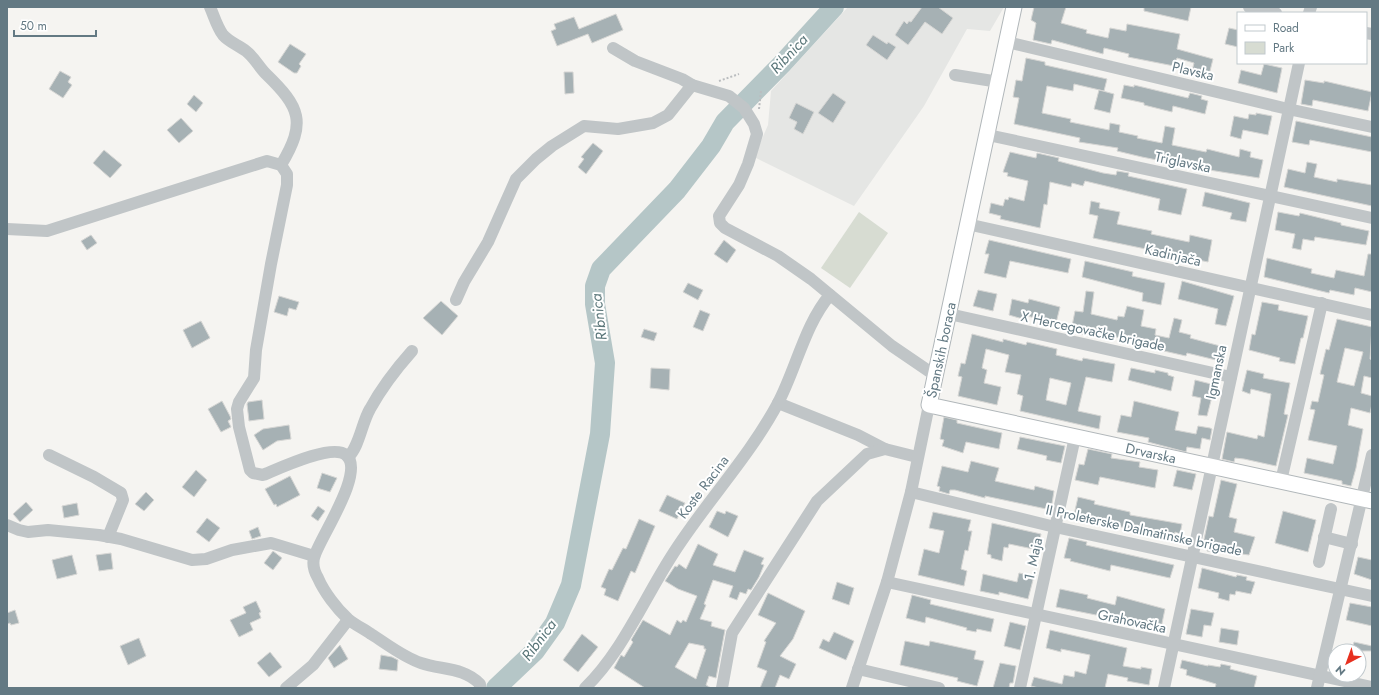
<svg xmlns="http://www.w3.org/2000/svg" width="1379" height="695" font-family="Jost,sans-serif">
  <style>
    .built { fill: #e5e6e4 }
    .green { fill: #d7dcd2 }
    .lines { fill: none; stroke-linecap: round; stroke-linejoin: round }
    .river { stroke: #b5c6c7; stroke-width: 20 }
    .building { fill: #a6b1b4; stroke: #d6d6d4; fill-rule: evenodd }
    .major-casing { stroke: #b1b7ba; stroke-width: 17 }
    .path { stroke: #babdbf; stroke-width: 2; stroke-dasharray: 2 2; stroke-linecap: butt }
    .minor { stroke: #c0c5c7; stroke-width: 12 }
    .major { stroke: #fff; stroke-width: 15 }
    .labels { text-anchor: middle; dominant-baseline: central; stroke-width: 4; stroke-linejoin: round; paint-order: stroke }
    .street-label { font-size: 14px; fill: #637983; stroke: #fff }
    .water-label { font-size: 15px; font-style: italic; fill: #5a7679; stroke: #fff }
  </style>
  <rect width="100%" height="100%" fill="#f5f4f1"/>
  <polygon class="built" points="848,7 1004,7 990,31 967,29 924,106 854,206 754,157 768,125 771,91"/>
  <polygon class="green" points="859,212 888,233 850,288 821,268"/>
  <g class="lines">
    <polyline class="river" points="496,688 535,651 555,623 571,585 600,434 605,363 595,304 595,286 601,269 677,190 711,146 725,122 782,64 834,7"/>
  </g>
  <g class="building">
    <polygon points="922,7 938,7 953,18 942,34 925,22 908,45 895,35 904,21 907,24 909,21 911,22"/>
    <polygon points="1034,7 1066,7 1061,23 1087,30 1086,33 1108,38 1110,28 1126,31 1127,24 1180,34 1177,49 1213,59 1209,75 1192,71 1194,63 1177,58 1174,66 1128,57 1129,54 1104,48 1103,54 1052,40 1051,44 1033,40 1036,23 1031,20"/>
    <polygon points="1144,7 1191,7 1188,21 1144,11"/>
    <polygon points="616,14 623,30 592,43 588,34 557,46 551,31 556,29 554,24 574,17 579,29"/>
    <polygon points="1229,28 1238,30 1238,47 1225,44"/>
    <polygon points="873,35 887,44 888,42 896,47 887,60 866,45"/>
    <polygon points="290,44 306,54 299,64 301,66 297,73 294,73 278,62"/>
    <polygon points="1026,58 1045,62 1045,65 1107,79 1104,91 1074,84 1073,91 1047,86 1042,113 1071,119 1070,122 1109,130 1110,123 1120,125 1119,132 1138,136 1137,138 1162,143 1165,126 1175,128 1172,145 1206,152 1207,149 1239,157 1240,149 1251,152 1250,157 1263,160 1259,178 1203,169 1162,158 1162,161 1142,157 1117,151 1118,148 1079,142 1080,138 1014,124 1019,98 1013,97 1016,80 1022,81"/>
    <polygon points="1264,64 1282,68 1277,93 1238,83 1241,70 1261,75"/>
    <polygon points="60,71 71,77 68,82 72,85 63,98 49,89"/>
    <polygon points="564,72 573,72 574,93 565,94"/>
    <polygon points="1305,80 1324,83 1324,81 1372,92 1368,111 1313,100 1312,106 1301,104"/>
    <polygon points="1124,85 1134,87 1134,85 1188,98 1190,93 1202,96 1201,99 1208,101 1205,114 1173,106 1172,112 1144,105 1144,103 1121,98"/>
    <polygon points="1099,90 1114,94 1110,113 1094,109"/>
    <polygon points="833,93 846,102 833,123 818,113"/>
    <polygon points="194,95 203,103 196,112 187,104"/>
    <polygon points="796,103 814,112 803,134 794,129 797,122 789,118"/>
    <polygon points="1256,113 1272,116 1268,135 1243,130 1241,139 1230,136 1234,116 1248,119 1249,114 1256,115"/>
    <polygon points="181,118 193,131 179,143 167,130"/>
    <polygon points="1296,121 1372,137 1372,152 1310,140 1309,145 1292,142"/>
    <polygon points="593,143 603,151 586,174 578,167 584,159 581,157"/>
    <polygon points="104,150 122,165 110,178 93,163"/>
    <polygon points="1010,152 1036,158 1037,153 1059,158 1058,161 1103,173 1116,175 1117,171 1129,173 1128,176 1187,189 1181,215 1158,210 1160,199 1085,181 1083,186 1072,183 1071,187 1050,182 1047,205 1044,204 1040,228 1000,219 1001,216 989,213 991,203 1003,206 1005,199 1008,200 1009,197 1024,201 1028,181 1007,176 1008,173 1003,172"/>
    <polygon points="1307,162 1317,164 1314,177 1337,182 1337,179 1372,185 1372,206 1284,187 1288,169 1305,173"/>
    <polygon points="1205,192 1250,203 1246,222 1230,219 1232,213 1202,206"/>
    <polygon points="1091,201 1100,203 1099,208 1120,212 1117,224 1152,231 1151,234 1189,242 1190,235 1212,240 1208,262 1093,238 1098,216 1089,214"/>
    <polygon points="1278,212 1299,216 1300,213 1341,223 1341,225 1369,231 1366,245 1315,237 1314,241 1303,239 1301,250 1292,248 1295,234 1275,230"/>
    <polygon points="91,235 97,243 87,250 81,241"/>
    <polygon points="724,240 736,250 727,263 714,254"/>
    <polygon points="989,240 1071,259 1068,273 1010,261 1006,278 984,273 989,254 985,254"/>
    <polygon points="1368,254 1372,254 1372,292 1355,288 1354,295 1330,290 1329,293 1264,277 1267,258 1312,269 1311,273 1334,278 1336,270 1364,276"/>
    <polygon points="1085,261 1133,272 1132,276 1165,283 1161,305 1142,301 1143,293 1082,277"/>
    <polygon points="1182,281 1234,296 1226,326 1215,324 1218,309 1178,299"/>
    <polygon points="688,283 703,290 698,300 683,292"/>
    <polygon points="978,290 997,294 993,311 973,306"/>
    <polygon points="1086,291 1094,292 1091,314 1117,320 1118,316 1124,317 1127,306 1144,310 1141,326 1156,329 1155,335 1169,338 1174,318 1182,320 1179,332 1191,335 1190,338 1224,347 1220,361 1187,353 1186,356 1164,351 1164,348 1134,344 1135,341 1087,331 1086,335 1079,334 1080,330 1072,326 1075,311 1083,312"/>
    <polygon points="279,296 299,302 296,310 289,308 287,316 274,312"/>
    <polygon points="1012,299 1028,303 1029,299 1060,307 1056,323 1027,316 1026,320 1009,315"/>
    <polygon points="441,301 458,316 442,335 423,318"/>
    <polygon points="1262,302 1279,305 1278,310 1308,316 1303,338 1301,338 1295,364 1279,361 1280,358 1249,350 1252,334 1255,335"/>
    <polygon points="700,310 710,314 703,331 693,327"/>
    <path d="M1337,319L1372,327L1370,359L1372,360V378L1364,376L1361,393L1372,396V404L1370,413L1351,408L1348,425L1363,429L1356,468L1351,486L1342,484V481L1304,473L1307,458L1333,464L1337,446L1308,440L1315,410L1310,409L1312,401L1318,402L1324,375L1320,374L1326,349L1329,350ZM1345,348L1363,352L1354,386L1337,382Z"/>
    <polygon points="201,321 210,338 192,348 183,330"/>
    <polygon points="644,329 657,333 654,341 641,337"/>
    <path d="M972,334L1003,342V339L1026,345L1027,342L1057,349L1056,355L1082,361L1083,358L1115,364L1112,382L1086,377L1078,411L1101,416L1099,429L1020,411L1023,396L1017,394L1021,375L1005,372L1009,355L986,349L982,368L987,370L984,383L1001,387L997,405L958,396L962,377L958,376L961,363L965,364ZM1050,378L1071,383L1066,405L1046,400Z"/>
    <polygon points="651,368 670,369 669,390 650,388"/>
    <polygon points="1131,368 1155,373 1155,370 1168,373 1168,375 1174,377 1171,391 1128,380"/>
    <polygon points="1247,370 1264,374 1263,378 1290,383 1284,414 1288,415 1276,466 1244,459 1235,458 1234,462 1222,459 1227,432 1257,439 1258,435 1264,437 1271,394 1251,389 1250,394 1242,391"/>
    <polygon points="1195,380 1215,385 1207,416 1198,415 1201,398 1192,396"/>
    <polygon points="262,400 264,419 249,421 247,404 248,402"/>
    <polygon points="222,401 230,416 231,419 228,421 231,427 221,432 208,409"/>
    <polygon points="1134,401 1179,412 1175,430 1196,434 1198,426 1210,428 1212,429 1210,440 1202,438 1200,449 1187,447 1186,452 1148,442 1149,438 1117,432 1121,415 1131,417"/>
    <polygon points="944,417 957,420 957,423 1002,433 999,449 966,442 963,453 942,446 944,440 940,439"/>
    <polygon points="289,425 291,439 277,441 263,450 254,435 263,429"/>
    <polygon points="1020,437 1065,446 1061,463 1046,460 1047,456 1017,449"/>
    <polygon points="1088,449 1112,454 1111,458 1140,462 1139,467 1158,470 1155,488 1100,477 1098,485 1075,480 1079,464 1084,465"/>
    <polygon points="971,461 999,468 995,481 1034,490 1035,486 1054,491 1051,510 985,496 985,498 955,490 950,490 949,494 939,491 940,487 937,486 942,466 968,472"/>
    <polygon points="196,470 207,480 194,497 182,487"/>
    <polygon points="1177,470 1196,474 1192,490 1173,486"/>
    <polygon points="322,473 337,478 330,492 317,488"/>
    <polygon points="290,476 300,495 277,507 276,504 274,505 265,489"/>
    <polygon points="1221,480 1237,484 1229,517 1237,519 1234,532 1255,537 1249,555 1219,551 1219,553 1207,551 1209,545 1203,544 1209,516 1213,517"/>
    <polygon points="146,492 154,500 144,511 135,504"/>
    <polygon points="667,495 685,503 677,519 659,511"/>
    <polygon points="1078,497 1095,501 1094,504 1130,512 1130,515 1182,524 1180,534 1175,532 1174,536 1125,528 1074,515"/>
    <polygon points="26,502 33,510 20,522 13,514"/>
    <polygon points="77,503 79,515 64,518 62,506"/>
    <polygon points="318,506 325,511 318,521 311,516"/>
    <polygon points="717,511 725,514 726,511 738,516 728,537 709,527"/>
    <polygon points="1283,511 1316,520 1308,552 1275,543"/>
    <polygon points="933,512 971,520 968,531 972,531 968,551 965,550 961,569 967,571 964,586 918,575 924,549 939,553 944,531 929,528"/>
    <polygon points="207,518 220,528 209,542 196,532"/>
    <polygon points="639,519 655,526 635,573 631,571 618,601 604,595 606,589 601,587 609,569 612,570 623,548 626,549"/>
    <polygon points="992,523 1041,534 1038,550 1009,544 1008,548 1004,547 1002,561 991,558 991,555 987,554"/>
    <polygon points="258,527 261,536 252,539 249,531"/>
    <polygon points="1069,538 1087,542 1086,545 1174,565 1170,578 1111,565 1110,571 1070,561 1071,559 1064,558"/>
    <path d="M698,544L718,554L713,565L735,572L744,550L764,558L761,564L764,565L759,577L751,590L748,589L746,594L740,592L737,600L729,597L733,586L713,580L704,604L706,605L700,619L712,622L711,626L725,630L716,678L709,676L706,685L711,688H645L614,668L621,655L624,657L633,642L631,640L643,620L670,635L677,620L681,623L683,620L686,622L697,596L678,589L665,581L675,566L677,567L679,564L686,569ZM689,643L704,646V649H706L696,679L675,667Z"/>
    <polygon points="273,551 282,558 273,570 264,563"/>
    <polygon points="111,553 113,569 99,571 96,555"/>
    <polygon points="72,555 77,574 57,579 52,560"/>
    <polygon points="1358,557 1372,560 1372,580 1354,574"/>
    <polygon points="1202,568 1236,577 1237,575 1247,577 1246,580 1255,582 1251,594 1236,591 1235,595 1230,594 1229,601 1218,598 1219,593 1198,588"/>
    <polygon points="1019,573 1034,576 1028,599 999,592 999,595 980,591 983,574 1017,582"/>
    <polygon points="837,582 854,588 849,605 832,599"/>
    <polygon points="1060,589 1088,595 1087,598 1115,605 1117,596 1165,609 1161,628 1056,607"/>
    <polygon points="768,593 805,611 793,639 780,656 796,664 789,679 780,675 775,688 760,688 767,671 757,667 766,642 764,641 776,623 758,615"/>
    <polygon points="912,595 931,600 930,604 994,619 991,632 977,629 976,632 966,630 967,628 926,617 925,623 906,618"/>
    <polygon points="256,601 261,612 259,613 261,618 250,623 253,630 239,637 230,620 246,613 243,607"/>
    <polygon points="1350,603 1372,607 1372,626 1346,620"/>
    <polygon points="1191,609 1214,613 1211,626 1204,625 1202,637 1186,634"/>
    <polygon points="15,610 19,623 11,625 10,623 7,624 7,613"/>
    <polygon points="1010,622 1026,626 1020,650 1004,646"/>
    <polygon points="1221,628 1239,631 1237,645 1219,642"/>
    <polygon points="1050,630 1127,648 1123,666 1141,669 1141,667 1152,669 1149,685 1127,681 1128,678 1108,674 1105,688 1039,688 1031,686 1034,677 1062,684 1064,675 1074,677 1075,671 1086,674 1090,655 1061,649 1061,652 1046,648"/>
    <polygon points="834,632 854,641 846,660 819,648 823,639 829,642"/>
    <polygon points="582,634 598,647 578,672 563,660"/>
    <polygon points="139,638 146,656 128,665 120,646"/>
    <polygon points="905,641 929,646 930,641 976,651 974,659 984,661 977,686 957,681 958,678 900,665"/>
    <polygon points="1354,642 1372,646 1372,651 1352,651"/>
    <polygon points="340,645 348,659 334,668 328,658"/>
    <polygon points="270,652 282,667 269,677 257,663"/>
    <polygon points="381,655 392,657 398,660 397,671 379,669"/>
    <polygon points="1182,660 1208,666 1208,665 1220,667 1221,664 1231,666 1230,669 1257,676 1254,688 1215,688 1216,684 1186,675 1187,670 1180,668"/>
    <polygon points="1000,663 1016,666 1013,683 1010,683 1009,688 993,688"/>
  </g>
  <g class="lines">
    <g class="major-casing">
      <g id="major">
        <path id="s1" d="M1014,7L929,405L1372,501"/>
      </g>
    </g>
    <g class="path">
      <polyline points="719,81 739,74"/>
      <polyline points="759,109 761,91"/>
    </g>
    <g class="minor">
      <path d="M210,7C214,16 217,27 223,35C229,42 238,45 246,51C254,57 259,67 266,74C300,107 307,122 281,165"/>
      <polyline points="1249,7 1276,13"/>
      <polyline points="1309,13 1311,7"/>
      <polyline points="1366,33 1372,34"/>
      <polyline points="1007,42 1288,109 1372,127"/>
      <polyline points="613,48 635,61 682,79 692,85 729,96 744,108 754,124 757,134 748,164 739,185 719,216 720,223 725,228 778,256 811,279 892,346 936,376"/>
      <polyline points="955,75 999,82"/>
      <polyline points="988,135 1372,218"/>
      <polyline points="967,224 1372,315"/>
      <path d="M7,229L47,231L267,161L281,165L287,174V185L271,264L256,350L254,378L239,402L237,409L239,427L250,470L253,473L263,475C278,469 332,443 346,455C366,471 321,536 315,555C312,562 314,571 318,578C324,592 337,609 348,619C355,625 364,629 371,634C387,644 403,657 421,663C441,670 464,667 480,684V688"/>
      <polyline points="456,300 464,282 488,242 516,179 536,159 552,146 584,126 618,129 653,123 668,115 692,85"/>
      <polyline points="949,314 1231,377"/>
      <polyline points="778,403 858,435 885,449"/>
      <polyline points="49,455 94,477 121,493 123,500 108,537"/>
      <path d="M348,457C359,448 362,422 370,409C382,387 396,369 412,351"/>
      <polyline points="1281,481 1322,303"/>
      <polyline points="911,492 1055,527 1372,596"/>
      <polyline points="7,525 19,530 28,532 48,530 99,535 121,539 192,560 206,559 232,550 271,543 314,556"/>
      <polyline points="1324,537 1352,544"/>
      <polyline points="1319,562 1331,509"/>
      <polyline points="887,582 1372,687"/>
      <polyline points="858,669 939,688"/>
      <polyline points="286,688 313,665 348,620"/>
      <path d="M585,688C622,652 643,601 671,557C704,504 748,459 778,403C796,369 805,324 830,295"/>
      <polyline points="722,688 732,633 817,501 867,454 885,449 917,457"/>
      <polyline points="852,688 887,582 911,492 929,405"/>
      <polyline points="1020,688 1075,437"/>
      <polyline points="1164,688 1299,63"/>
      <polyline points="1317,688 1372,455"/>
    </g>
    <use href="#major" class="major"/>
  </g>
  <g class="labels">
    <g class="street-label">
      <text transform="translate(1193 71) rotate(13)">Plavska</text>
      <text transform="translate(1183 162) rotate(12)">Triglavska</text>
      <text transform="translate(1173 255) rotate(13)">Kadinjača</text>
      <text transform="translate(1093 331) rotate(12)">X Hercegovačke brigade</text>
      <text transform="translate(941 350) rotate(-78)">Španskih boraca</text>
      <text transform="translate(1216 372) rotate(-78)">Igmanska</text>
      <text stroke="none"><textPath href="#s1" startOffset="634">Drvarska</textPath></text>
      <text transform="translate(703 487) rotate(-53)">Koste Racina</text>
      <text transform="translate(1144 530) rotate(12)">II Proleterske Dalmatinske brigade</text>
      <text transform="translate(1033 559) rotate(-78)">1. Maja</text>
      <text transform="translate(1132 621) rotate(12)">Grahovačka</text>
    </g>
    <g class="water-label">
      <text transform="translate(789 54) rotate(-47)">Ribnica</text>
      <text transform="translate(599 317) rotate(-97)">Ribnica</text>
      <text transform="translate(539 640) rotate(-53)">Ribnica</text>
    </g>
  </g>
  <rect width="1379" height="695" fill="none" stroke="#637983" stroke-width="16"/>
  <rect x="1237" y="12" width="130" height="52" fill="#ffffff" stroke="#c1c9cd"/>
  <rect x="1245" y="25" width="20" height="6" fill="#ffffff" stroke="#c1c9cd"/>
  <text x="1273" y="32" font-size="12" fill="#637983">Road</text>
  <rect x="1245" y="42" width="20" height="12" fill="#d7dcd2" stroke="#c1c9cd"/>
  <text x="1273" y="52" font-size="12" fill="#637983">Park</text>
  <g transform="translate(1347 663) rotate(221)"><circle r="19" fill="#ffffff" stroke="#c1c9cd"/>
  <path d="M0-3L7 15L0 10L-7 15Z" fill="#e7301f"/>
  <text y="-6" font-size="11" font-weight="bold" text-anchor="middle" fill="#637983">N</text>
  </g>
  <path d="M14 30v6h82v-6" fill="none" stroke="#637983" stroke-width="2"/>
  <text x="20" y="30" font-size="12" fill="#637983" stroke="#ffffff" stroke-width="3" paint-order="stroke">50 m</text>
</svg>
